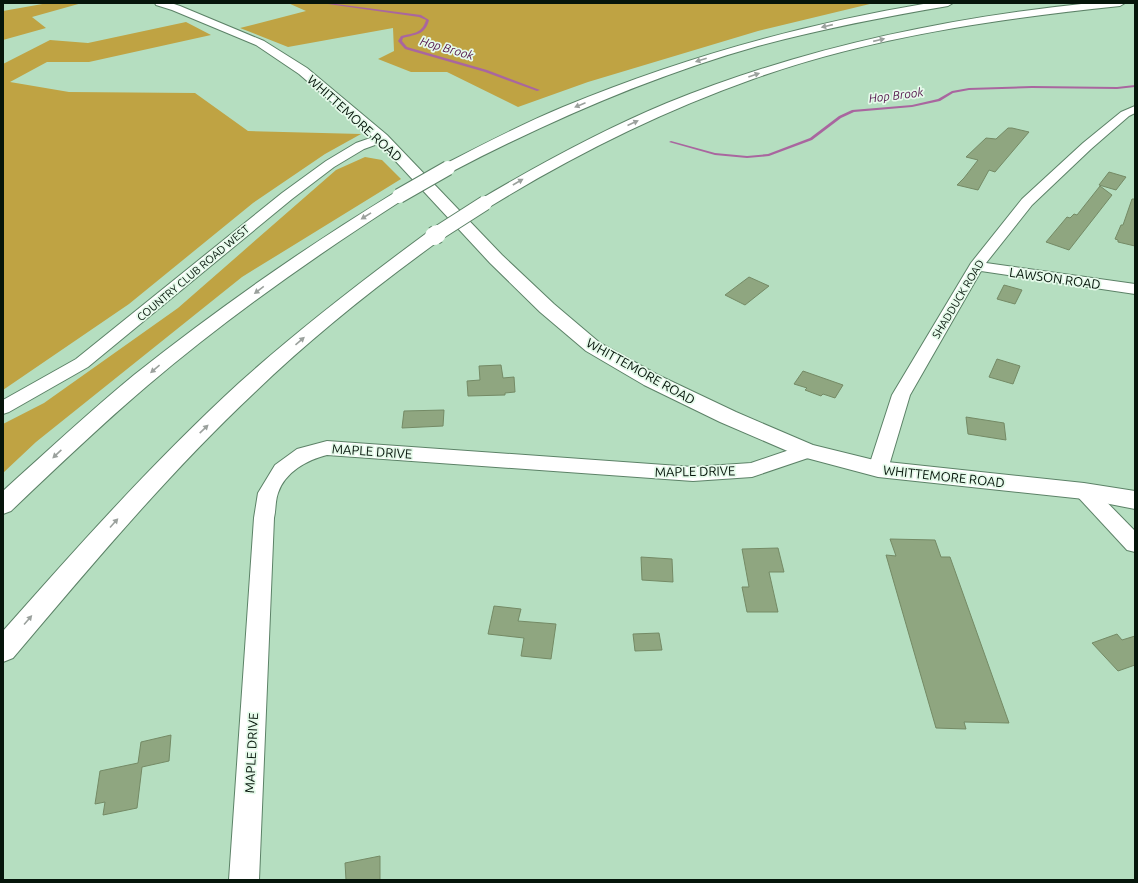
<svg xmlns="http://www.w3.org/2000/svg" width="1138" height="883" font-family="Ubuntu,sans-serif">
  <style>
    .green { fill: #bfa343 }
    .lines { fill: none; stroke-linecap: round; stroke-linejoin: round }
    .stream { fill: #a9669f; fill-rule: evenodd }
    .building { fill: #8fa680; stroke: #748a65 }
    .minor-casing { stroke: #5c8267; stroke-width: 2 }
    .secondary-casing { stroke: #5c8267; stroke-width: 2 }
    .motorway-casing { stroke: #5c8267; stroke-width: 2 }
    .minor { fill: #fff; fill-rule: evenodd }
    .secondary { fill: #fff; fill-rule: evenodd }
    .motorway { fill: #fff; fill-rule: evenodd }
    .motorway-bridge-far1-casing { stroke: #5c8267; stroke-width: 16; stroke-linecap: butt }
    .motorway-bridge-casing { stroke: #5c8267; stroke-width: 20; stroke-linecap: butt }
    .motorway-bridge-far1 { stroke: #fff; stroke-width: 14 }
    .motorway-bridge { stroke: #fff; stroke-width: 18 }
    .oneway { fill: #9ba19d }
    .labels { text-anchor: middle; dominant-baseline: central; stroke-width: 3.5; stroke-linejoin: round; paint-order: stroke }
    .far-street-label { font-size: 11px; fill: #06150b; stroke: #e5faea }
    .far-water-label { font-size: 12px; font-style: italic; fill: #54154c; stroke: #e5faea }
    .street-label { font-size: 13px; fill: #06150b; stroke: #e5faea }
  </style>
  <rect width="100%" height="100%" fill="#b5dec0"/>
  <g class="green">
    <polygon points="48,3 82,3 32,17 46,28 3,40 3,11"/>
    <polygon points="288,3 874,3 758,31 588,82 518,107 447,72 411,72 378,59 394,51 393,28 288,47 240,28 306,11"/>
    <polygon points="186,22 211,35 89,62 47,62 10,82 69,92 195,93 248,131 361,134 325,154 253,203 129,304 3,390 3,64 50,40 88,43"/>
    <polygon points="365,157 382,160 401,179 242,277 36,442 3,473 3,424 44,403 178,308 336,170"/>
  </g>
  <g class="lines">
    <g class="stream">
      <path d="M321,3H328L421,15L429,20C425,35 417,34 403,38L402,41L407,47L487,70L540,90L537,91L485,72L405,49L398,41L401,36C413,33 422,34 426,20L419,17Z"/>
      <polygon points="1135,85 1135,87 1117,89 1032,88 969,90 953,93 940,101 912,107 854,112 841,118 812,140 769,156 747,158 715,155 669,142 671,141 715,153 747,156 768,154 810,138 839,116 852,110 912,105 938,99 952,91 969,88 1032,86 1117,87"/>
    </g>
  </g>
  <g class="building">
    <polygon points="1008,128 1012,128 1029,132 995,172 989,170 978,190 957,185 964,178 978,160 966,157 986,138 996,139"/>
    <polygon points="1109,172 1126,177 1116,190 1099,185"/>
    <polygon points="1100,186 1112,195 1069,250 1046,242 1067,217 1070,218 1074,214 1077,215"/>
    <polygon points="1132,199 1135,199 1135,246 1118,242 1118,240 1115,239 1121,225 1123,225"/>
    <polygon points="749,277 769,286 745,305 725,295"/>
    <polygon points="1004,285 1022,290 1015,304 997,299"/>
    <polygon points="997,359 1020,366 1013,384 989,377"/>
    <polygon points="501,365 503,378 514,377 515,392 505,393 505,395 468,396 467,381 480,380 479,366"/>
    <polygon points="803,371 843,385 835,398 823,394 821,396 805,390 807,388 794,384"/>
    <polygon points="444,410 443,426 402,428 404,411"/>
    <polygon points="966,417 1004,423 1006,440 968,434"/>
    <polygon points="890,539 935,540 941,557 950,557 1009,723 964,722 966,729 936,728 886,555 896,556"/>
    <polygon points="778,548 784,572 769,572 778,612 747,612 742,587 749,587 742,549"/>
    <polygon points="641,557 672,559 673,582 642,580"/>
    <polygon points="494,606 521,609 518,621 556,624 551,659 521,656 524,638 488,634"/>
    <polygon points="659,633 662,650 635,651 633,634"/>
    <polygon points="1117,634 1122,640 1135,636 1135,665 1118,671 1092,643"/>
    <polygon points="171,735 169,761 142,767 137,808 103,815 105,802 95,804 100,771 138,763 141,742"/>
    <polygon points="380,856 380,880 346,880 345,863"/>
  </g>
  <g class="lines">
    <g class="minor-casing">
      <g id="minor">
        <polygon points="1135,106 1135,113 1129,116 1091,149 1032,205 986,263 1135,284 1135,294 981,271 910,395 888,469 885,474 878,476 871,474 868,469 892,395 971,263 1022,199 1083,143 1121,112"/>
        <polygon points="382,134 386,135 388,138 386,141 364,149 334,167 292,199 88,367 9,412 3,414 3,400 76,359 282,193 326,161 356,143"/>
        <path d="M327,441L693,467L751,463L807,444L814,446L817,451L814,456L752,477L693,481L327,455C307,460 285,472 278,493C275,501 276,510 274,518L259,880H229L254,518L258,493L275,465L297,449Z"/>
        <polygon points="1084,484 1091,486 1135,531 1135,552 1127,550 1077,496 1074,491 1077,486"/>
      </g>
    </g>
    <g class="secondary-casing">
      <polygon id="secondary" points="155,3 171,3 180,6 264,41 307,68 387,135 502,255 554,304 600,343 658,375 736,412 813,445 878,461 1084,483 1135,491 1135,509 1084,499 878,477 799,456 720,422 644,385 586,351 540,312 490,263 377,141 299,74 256,45 172,10 156,5"/>
    </g>
    <g class="motorway-casing">
      <g id="motorway">
        <path d="M929,3H953L948,6C884,17 821,29 758,46C652,76 551,120 453,171L448,172L443,171L441,168L443,165C482,145 522,124 563,107C681,58 803,24 929,3Z"/>
        <path d="M1090,3H1125L1120,6C996,19 871,37 753,79C660,112 574,155 491,206L485,208L479,206L477,203L479,200C540,164 602,130 667,103C802,48 945,18 1090,3Z"/>
        <path d="M399,191L404,193L407,196L404,199C315,256 228,317 147,386C100,426 56,468 11,511L3,514V491C46,452 89,412 134,375C217,309 304,248 394,193Z"/>
        <path d="M434,231L440,232L442,236L440,240C375,287 312,337 254,393C167,475 90,567 13,658L3,662V631C79,545 155,460 239,383C299,329 363,280 428,232Z"/>
      </g>
    </g>
    <use href="#minor" class="minor"/>
    <use href="#secondary" class="secondary"/>
    <use href="#motorway" class="motorway"/>
    <g class="motorway-bridge-far1-casing">
      <g id="motorway-bridge-far1">
        <polyline points="399,196 448,168"/>
        <polyline points="435,235 485,203"/>
      </g>
    </g>
    <g class="motorway-bridge-casing">
      <polyline id="motorway-bridge" points="434,236 437,234"/>
    </g>
    <use href="#motorway-bridge-far1" class="motorway-bridge-far1"/>
    <use href="#motorway-bridge" class="motorway-bridge"/>
  </g>
  <defs><path id="oneway-solid" d="M-6-.8H1V-3.2L6.5 0L1 3.2V.8H-6Z"/></defs>
  <g class="oneway">
    <use href="#oneway-solid" transform="translate(827 26) rotate(167)"/>
    <use href="#oneway-solid" transform="translate(879 40) rotate(-13)"/>
    <use href="#oneway-solid" transform="translate(701 60) rotate(162)"/>
    <use href="#oneway-solid" transform="translate(754 75) rotate(-19)"/>
    <use href="#oneway-solid" transform="translate(580 105) rotate(157)"/>
    <use href="#oneway-solid" transform="translate(633 123) rotate(-24)"/>
    <use href="#oneway-solid" transform="translate(518 182) rotate(-30)"/>
    <use href="#oneway-solid" transform="translate(366 216) rotate(148)"/>
    <use href="#oneway-solid" transform="translate(259 290) rotate(143)"/>
    <use href="#oneway-solid" transform="translate(300 341) rotate(-41)"/>
    <use href="#oneway-solid" transform="translate(155 369) rotate(140)"/>
    <use href="#oneway-solid" transform="translate(204 429) rotate(-44)"/>
    <use href="#oneway-solid" transform="translate(57 454) rotate(137)"/>
    <use href="#oneway-solid" transform="translate(114 523) rotate(-48)"/>
    <use href="#oneway-solid" transform="translate(28 620) rotate(-49)"/>
  </g>
  <g class="labels">
    <g class="far-street-label">
      <text transform="translate(193 273) rotate(-40)">COUNTRY CLUB ROAD WEST</text>
      <text transform="translate(958 299) rotate(-59)">SHADDUCK ROAD</text>
    </g>
    <g class="far-water-label">
      <text transform="translate(447 48) rotate(16)">Hop Brook</text>
      <text transform="translate(896 95) rotate(-7)">Hop Brook</text>
    </g>
    <g class="street-label">
      <text transform="translate(355 118) rotate(42)">WHITTEMORE ROAD</text>
      <text transform="translate(1055 278) rotate(8)">LAWSON ROAD</text>
      <text transform="translate(641 371) rotate(29)">WHITTEMORE ROAD</text>
      <text transform="translate(372 451) rotate(4)">MAPLE DRIVE</text>
      <text transform="translate(695 471) rotate(-1)">MAPLE DRIVE</text>
      <text transform="translate(944 476) rotate(6)">WHITTEMORE ROAD</text>
      <text transform="translate(251 753) rotate(-87)">MAPLE DRIVE</text>
    </g>
  </g>
  <rect width="1138" height="883" fill="none" stroke="#06150b" stroke-width="8"/>
</svg>
